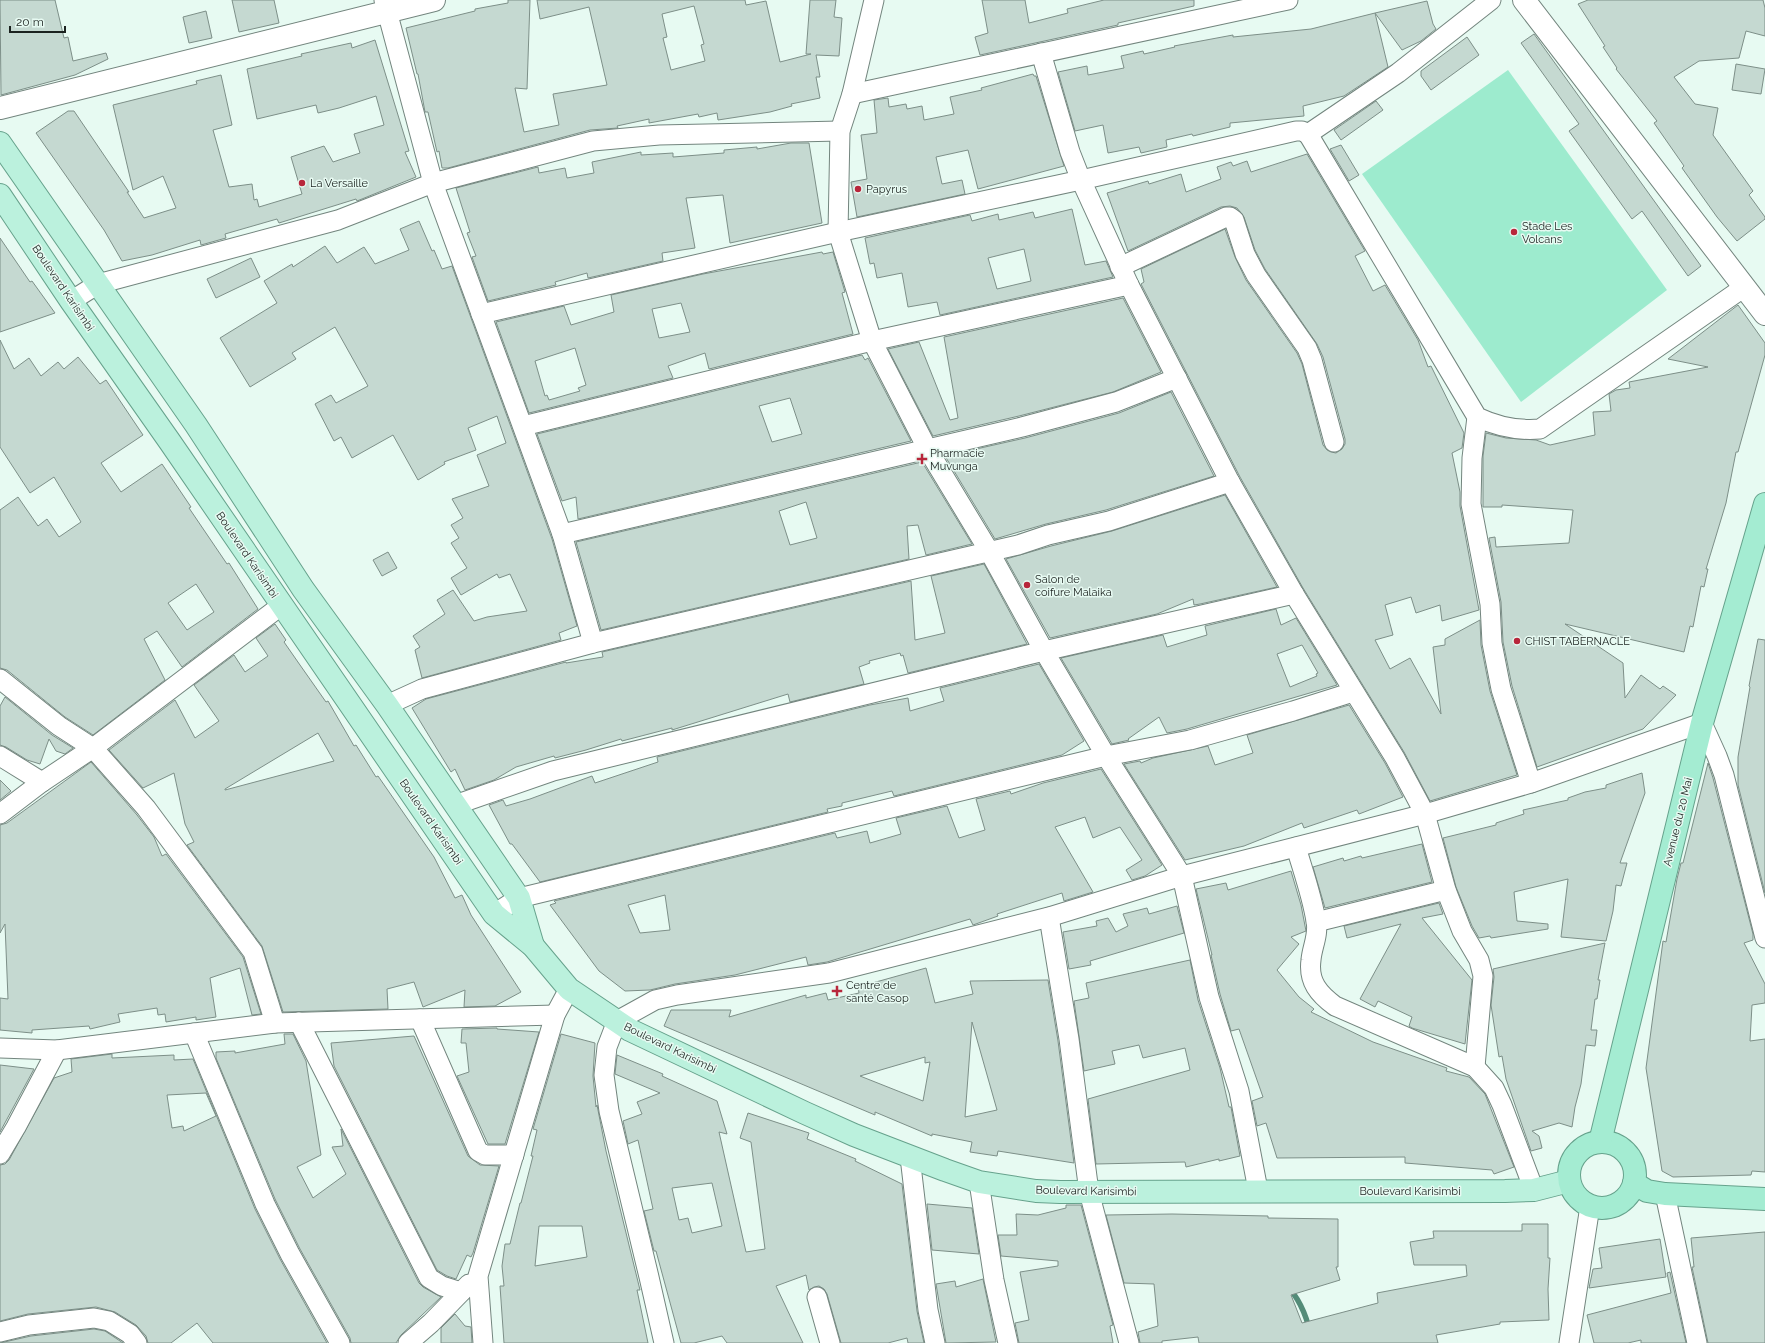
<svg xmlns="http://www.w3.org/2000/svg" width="1765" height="1343" font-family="Raleway,sans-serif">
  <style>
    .green { fill: #9debce }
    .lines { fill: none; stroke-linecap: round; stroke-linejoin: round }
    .stream { stroke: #538c78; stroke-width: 5.5 }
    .building { fill: #c5d9d1; stroke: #7d8f88; fill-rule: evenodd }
    .minor-casing { stroke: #73857e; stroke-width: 21 }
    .tertiary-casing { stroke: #73857e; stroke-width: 24 }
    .primary-casing { stroke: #66a28c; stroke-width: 24 }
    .trunk-casing { stroke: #66a28c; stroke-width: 24 }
    .minor { stroke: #fff; stroke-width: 19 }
    .tertiary { stroke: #fff; stroke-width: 22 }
    .primary { stroke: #bbf1dd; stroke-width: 22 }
    .trunk { stroke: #a4ecd2; stroke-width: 22 }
    .poi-dot { fill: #b8263b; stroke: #e7faf2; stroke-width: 1.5 }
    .labels { text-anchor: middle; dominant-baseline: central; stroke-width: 3; stroke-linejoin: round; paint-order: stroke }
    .poi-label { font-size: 11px; fill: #1b221f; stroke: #e7faf2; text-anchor: start }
    .street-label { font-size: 11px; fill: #1b221f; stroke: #e7faf2 }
  </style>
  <rect width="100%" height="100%" fill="#e7faf2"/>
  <polygon class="green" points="1508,70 1667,290 1521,402 1362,174"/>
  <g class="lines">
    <path class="stream" d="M1289,1288C1303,1304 1309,1323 1312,1343"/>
  </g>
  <g class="building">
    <polygon points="0,0 55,0 64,38 68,37 73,61 106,53 108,59 75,75 1,95"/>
    <polygon points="232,0 274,0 279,23 239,32"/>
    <path d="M508,0H530L527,89L515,88L524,132L559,125L553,94L607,85L589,7L540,19L537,0H745L746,5L766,1L780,62L811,54H806L810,0H836L834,17L842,18L839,56L816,55L820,77H816L820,98L791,104L792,106L770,112L718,120L717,113L699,117L698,114L649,123V119L617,126L618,128L590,130L448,168H442L439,151L437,152L428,112H425L418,74H417L406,28L475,11V9L508,3ZM694,6L704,44L701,45L705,61L671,70L663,38L667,37L662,14Z"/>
    <polygon points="982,0 1025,0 1029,23 1068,13 1067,9 1104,0 1194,0 1194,6 1118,23 1118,25 980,55 975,37 988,33"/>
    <polygon points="1588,0 1763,0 1765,8 1765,36 1746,31 1739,58 1699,61 1674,77 1695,104 1718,108 1713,135 1753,191 1749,195 1765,217 1765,219 1737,241 1717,217 1682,168 1684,166 1654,123 1657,121 1616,69 1617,68 1603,47 1605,46 1578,4"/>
    <polygon points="1427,1 1433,24 1436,29 1421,41 1402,50 1375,13"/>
    <polygon points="206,11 212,38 189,43 183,17"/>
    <polygon points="1375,13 1388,67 1344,96 1303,106 1304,116 1230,123 1230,127 1193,136 1192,134 1166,140 1167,147 1141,153 1139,147 1108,153 1103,125 1075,131 1058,72 1087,66 1088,75 1124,68 1121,56 1143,51 1144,54 1175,47 1174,46 1233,35 1233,37 1311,29"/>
    <polygon points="1534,34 1701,266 1688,276 1642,211 1632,219 1569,131 1579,124 1521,43"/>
    <polygon points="1467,37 1479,55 1431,90 1421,76 1421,71"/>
    <polygon points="375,40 409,151 405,152 416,177 357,201 356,199 279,223 277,219 225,234 226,238 201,245 200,240 152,255 122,261 104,230 36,133 68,111 74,111 129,192 127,192 144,218 176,208 163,176 133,190 113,105 197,84 196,81 221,75 232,125 213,130 229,187 252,184 254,200 257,199 259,207 302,194 291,157 324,146 333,162 360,153 354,134 384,125 376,96 339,108 318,113 316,105 257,119 247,69 302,56 301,54 351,43 352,48"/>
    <polygon points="1736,64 1765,69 1761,94 1732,90"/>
    <polygon points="1033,74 1034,76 1036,76 1064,166 978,189 968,150 936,157 942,184 962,180 965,194 857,217 851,182 867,179 861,135 877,133 874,100 888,98 889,107 906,104 907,109 922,106 924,120 954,114 950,97 982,90 981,88"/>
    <polygon points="1376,101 1383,110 1341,140 1334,130"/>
    <polygon points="791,143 809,143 822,223 730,243 723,195 686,198 695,248 662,253 663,261 588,278 587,273 555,282 556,285 488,301 472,257 476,256 467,233 470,232 456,188 538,167 539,173 565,168 567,178 594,173 592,162 641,152 641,155 673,153 673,157 724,153 724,150 757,147 757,149"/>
    <polygon points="1341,145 1359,175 1349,181 1330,149"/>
    <polygon points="1307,154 1365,251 1355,256 1373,291 1385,285 1418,340 1428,367 1431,366 1464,433 1462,448 1452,453 1460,492 1460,506 1479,610 1442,621 1440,605 1416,613 1411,597 1385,605 1393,635 1375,640 1390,669 1410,658 1441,714 1433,647 1445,645 1445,639 1480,620 1481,645 1490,691 1517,775 1430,801 1404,752 1303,588 1240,477 1141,284 1144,282 1141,269 1225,229 1235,257 1246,280 1297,353 1302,364 1323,445 1327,450 1331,452 1336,453 1342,449 1345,444 1345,439 1323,357 1317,344 1265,269 1255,250 1244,217 1237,208 1230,206 1221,207 1128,251 1107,193 1148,181 1149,184 1181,174 1186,192 1221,179 1217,167 1231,162 1233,166 1247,161 1251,172"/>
    <path d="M1072,209L1085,265L1106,261L1113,277L940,315L937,302L908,307L902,273L877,278L874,263L870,264L865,238L970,215L972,221L998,214L999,220L1033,212L1035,218ZM1024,249L1031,281L997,289L988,258Z"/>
    <polygon points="419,221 432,251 434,250 442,269 452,266 552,539 577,626 559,633 561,640 422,678 415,650 420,647 413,636 445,614 437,600 453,590 474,621 487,617 527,611 510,574 499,578 497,574 461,595 451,578 467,568 451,543 459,538 451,525 463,518 452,499 489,486 477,455 506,443 497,416 468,428 476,450 444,462 445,464 418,480 393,435 352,458 341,437 334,441 315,404 331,395 336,403 368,386 335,327 292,353 296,359 250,387 220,338 277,303 264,281 292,264 293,267 325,246 337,263 364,247 375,264 409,250 400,229"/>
    <polygon points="0,238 30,282 32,281 55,313 0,332"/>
    <path d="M822,252L823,254L833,252L845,292L842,293L853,334L709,369L705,353L668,366L673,378L529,413L496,322L564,306L571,325L614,312L611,295L703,274ZM681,303L690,332L659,338L652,309ZM575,348L586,385L578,388L580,391L549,400L547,395L545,396L535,361Z"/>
    <polygon points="251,258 260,277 216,298 207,279"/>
    <polygon points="1123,298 1161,372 1113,392 1019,416 933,436 888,349 919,342 950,420 958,418 944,337"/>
    <polygon points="1738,305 1765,343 1765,355 1738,452 1736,452 1726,503 1706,569 1708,569 1704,587 1701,586 1693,627 1690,626 1684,652 1565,624 1623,663 1625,698 1641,675 1660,689 1663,686 1676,695 1643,729 1537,767 1512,686 1503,642 1501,602 1489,538 1495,537 1496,547 1569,543 1573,510 1502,505 1502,507 1483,507 1483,456 1486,433 1506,438 1536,440 1550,445 1595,435 1593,412 1611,411 1609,394 1616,390 1630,388 1629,382 1708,367 1668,359"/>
    <path d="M0,340L14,369L29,358L41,376L58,362L64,369L78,357L100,384L106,380L143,435L101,463L121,492L162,464L191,507L189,508L227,564L229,563L258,609L182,667L157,631L144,639L165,680L93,735L65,717L7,670L0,668V510L18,497L38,526L47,519L59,537L81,522L54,477L30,493L0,447ZM196,584L214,612L187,630L168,603Z"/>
    <path d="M862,355L865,360L868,358L911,441L578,519L576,497L562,501L537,434ZM790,398L802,434L772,442L759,406Z"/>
    <polygon points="1171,392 1214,476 1106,510 1046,524 995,539 945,456 1025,438 1119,413"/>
    <path d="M922,462L972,544L926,555L918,525L907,526L909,559L601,630L576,542ZM806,502L817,538L790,545L779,511Z"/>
    <polygon points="1225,495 1277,587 1200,604 1194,605 1193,599 1157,614 1050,638 1006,559 1051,546 1112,531"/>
    <polygon points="388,552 397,568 382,576 373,560"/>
    <polygon points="984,564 1027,644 908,673 903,655 901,656 900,653 869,661 870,663 859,667 864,684 790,702 788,694 672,730 672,728 622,741 621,739 586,750 555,758 554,756 516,767 494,780 465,790 455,769 451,772 412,708 426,699 566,662 566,663 603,657 602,652 911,581 915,640 945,633 931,576"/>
    <path d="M1276,609L1281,625L1296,618L1337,685L1187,729L1167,733L1159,717L1128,739L1129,740L1112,744L1061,658L1163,635L1167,647L1207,635L1205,626ZM1302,645L1318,673L1316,674L1317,676L1290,687L1277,654Z"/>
    <path d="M275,624L286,640L284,642L300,665L326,702L328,701L354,746L356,745L376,777L378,776L434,857L455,898L462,895L471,915L521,992L495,1006L464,1007L465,990L423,1007L414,982L387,989L388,1009L283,1012L262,946L187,845L194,842L185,824L174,773L143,788L109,750L175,700L195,738L219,721L194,685L234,655L245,672L268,656L256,638ZM318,733L334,761L225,790V789Z"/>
    <polygon points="1758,639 1765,640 1765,893 1738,785 1738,757 1750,687 1749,686"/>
    <polygon points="1039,664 1084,741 1062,755 894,796 892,791 842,803 842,806 827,809 828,812 540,882 512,844 510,844 489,805 503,800 506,806 530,799 592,776 595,783 658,762 657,757 870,705 908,698 910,711 944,701 940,688"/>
    <polygon points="5,697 52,735 73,748 65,754 56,751 49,739 40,764 27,760 6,747 0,745 0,706"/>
    <polygon points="1349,705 1385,763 1403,797 1359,814 1357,810 1304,828 1302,823 1244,846 1185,860 1124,764 1140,761 1141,763 1153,758 1208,746 1215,765 1253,753 1247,735"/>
    <polygon points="91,762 137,815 154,837 162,856 166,854 243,957 261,1014 252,1015 240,968 210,978 216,1017 196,1020 196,1017 166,1022 165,1014 158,1015 157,1008 118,1014 120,1022 90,1029 89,1026 32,1030 32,1033 0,1030 0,998 8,999 5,924 0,933 0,825 7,823"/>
    <polygon points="1708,763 1713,778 1753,934 1753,940 1744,943 1765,984 1765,1003 1752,1005 1750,1041 1765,1039 1765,1172 1752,1171 1751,1175 1673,1177 1662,1171 1646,1068 1663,941 1666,942 1677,879 1681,863 1683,863"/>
    <path d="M1101,769L1162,865L1145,876L1132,880L1126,870L1142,860L1120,827L1093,838L1085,817L1055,827L1093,892L1064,901L1062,893L997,914L998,916L973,925L970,919L827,962L808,965L806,957L735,975L675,984L650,990L625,991L599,971L550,905L556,903L554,901L835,833L837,838L867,831L870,843L901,834L896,818L947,806L959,838L985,830L976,799L1010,791L1011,794L1043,783ZM665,895L670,930L640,933L628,905Z"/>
    <polygon points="1642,773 1645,793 1620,863 1627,863 1621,886 1616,885 1613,911 1606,941 1561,937 1568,879 1514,892 1517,921 1548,924 1548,929 1491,938 1490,936 1479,938 1472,926 1456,887 1443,838 1496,825 1496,823 1524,814 1523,810 1568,800 1568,798 1585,792 1606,788 1606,785"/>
    <polygon points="0,780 11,791 0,800"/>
    <polygon points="1422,844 1432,882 1325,908 1313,867 1343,858 1344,861 1361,856 1362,858"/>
    <polygon points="1291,871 1301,905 1306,931 1291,937 1299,944 1277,970 1299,997 1314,1009 1311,1012 1373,1042 1447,1068 1446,1071 1469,1077 1485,1094 1514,1167 1494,1174 1492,1170 1405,1163 1405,1157 1277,1158 1266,1123 1257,1126 1252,1101 1263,1097 1239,1029 1231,1031 1220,994 1211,955 1212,955 1196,889 1226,883 1228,890"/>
    <polygon points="1439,903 1443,914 1422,918 1472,980 1465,1044 1412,1028 1409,1026 1412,1017 1378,1001 1375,1007 1360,999 1401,924 1347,938 1344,926"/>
    <polygon points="1177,906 1184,933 1090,961 1091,965 1069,969 1063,932 1097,926 1096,921 1108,918 1116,932 1128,926 1123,914 1147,908 1149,914"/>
    <polygon points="1605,943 1598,980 1600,980 1597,999 1595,999 1591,1030 1597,1030 1595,1046 1586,1045 1581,1084 1575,1107 1572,1127 1559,1123 1532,1131 1539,1136 1542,1148 1531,1151 1506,1079 1502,1056 1499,1057 1491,1005 1494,977 1493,969"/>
    <polygon points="1190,960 1198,1000 1220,1068 1229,1107 1231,1107 1240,1156 1219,1161 1219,1159 1186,1167 1185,1162 1096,1164 1088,1099 1190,1070 1185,1048 1143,1058 1139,1045 1112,1051 1115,1064 1084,1071 1074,1001 1089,998 1086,983"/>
    <path d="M926,968L935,1003L973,994L970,981L1048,980L1058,1041L1074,1163L998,1151L997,1156L970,1152L972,1142L932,1134V1136L875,1112V1115L664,1026L671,1010H731L729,1017L806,995V998L826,993L828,1000L859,993L858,987ZM972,1022L997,1110L965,1117ZM925,1057V1063L930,1062L923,1101L860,1076Z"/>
    <polygon points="497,1028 497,1029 539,1032 505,1144 488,1144 457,1076 469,1072 466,1043 461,1043 462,1029"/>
    <polygon points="284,1034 293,1034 306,1061 321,1155 297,1167 313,1198 346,1174 332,1147 343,1146 341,1129 419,1283 423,1287 441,1297 401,1335 396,1343 351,1343 350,1338 300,1249 275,1199 216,1058 216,1052 235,1051 235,1053 285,1044"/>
    <path d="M561,1034L595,1043L593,1076L596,1107L597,1105L606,1151L640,1290H637L648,1343H504L500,1286H504L502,1266L505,1244H510L520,1203H521L533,1156H531L537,1130L533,1129ZM539,1226H582L587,1257L535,1266Z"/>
    <polygon points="414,1036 468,1156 480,1165 499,1166 473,1253 471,1257 467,1255 456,1279 447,1276 437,1270 334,1066 331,1043"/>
    <path d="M112,1054V1058L174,1055V1060L193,1059L255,1209L280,1259L327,1343H213L197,1323L171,1343H148L146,1336L136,1325L115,1312L96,1307L28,1314L0,1321V1165L5,1164L9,1160L54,1078L72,1072L71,1059ZM206,1093L216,1116L184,1131L183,1126L172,1128L167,1095Z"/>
    <path d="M617,1055L663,1074L662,1076L717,1101L727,1134L719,1132L746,1252L765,1249L751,1142L740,1138L748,1113L809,1133L807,1139L856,1159L855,1161L902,1184L917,1311L924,1343H908L907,1338L888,1343H841L827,1294L824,1289L819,1286L814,1287L809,1290L806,1275L776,1286L803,1343H727L722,1336L694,1343H681L656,1251H654L644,1211L653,1209L638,1140L628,1144L623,1121L642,1114L637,1102L660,1093L615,1074ZM712,1183L722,1226L692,1233L688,1218L679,1220L672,1188Z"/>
    <polygon points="0,1065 34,1069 0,1132"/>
    <polygon points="927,1204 972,1208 979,1254 932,1250"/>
    <polygon points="1066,1205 1081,1205 1113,1325 1110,1326 1113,1343 1019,1343 1015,1323 1029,1320 1020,1272 1058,1266 1058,1261 1001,1256 998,1235 1017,1235 1016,1214 1038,1215 1066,1208"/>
    <polygon points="1172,1214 1268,1216 1268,1218 1338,1219 1338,1267 1336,1267 1340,1280 1291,1295 1302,1323 1378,1303 1377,1293 1467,1276 1466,1265 1414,1265 1410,1242 1434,1238 1433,1231 1522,1231 1522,1224 1548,1224 1548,1258 1550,1258 1548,1289 1549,1320 1500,1322 1500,1324 1436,1335 1438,1343 1199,1343 1198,1337 1162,1341 1162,1343 1140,1343 1138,1332 1158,1326 1154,1284 1124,1283 1106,1215"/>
    <polygon points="1765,1232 1765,1343 1708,1343 1692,1267 1694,1267 1691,1238"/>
    <polygon points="1660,1239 1666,1277 1589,1288 1593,1269 1602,1268 1599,1248"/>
    <polygon points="1670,1272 1686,1343 1641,1343 1641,1340 1628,1343 1594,1343 1587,1315 1671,1293 1667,1273"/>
    <polygon points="983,1279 996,1342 946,1343 936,1284 955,1281 956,1287"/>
    <polygon points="455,1314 465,1326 471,1327 472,1343 441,1343 441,1328"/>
    <polygon points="94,1329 105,1331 123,1343 0,1343 31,1336"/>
  </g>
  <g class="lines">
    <g class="minor-casing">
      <g id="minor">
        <polyline points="384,0 433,183 562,534 593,643"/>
        <polyline points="874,0 852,94 840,131 838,232 872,341 928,450 989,551 1044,651 1106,756 1182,876 1209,997 1239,1091 1258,1190"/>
        <polyline points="1041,53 1070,152 1081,180 1129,285 1230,482 1294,594 1395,758 1425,814 1446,890 1462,931 1479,960 1483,976 1475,1067"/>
        <polyline points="852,94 1288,0"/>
        <path d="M1308,134L1477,417C1498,427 1517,431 1540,429L1743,288"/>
        <polyline points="1120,267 1226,217 1230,217 1234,220 1245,254 1256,275 1307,348 1312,360 1334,442"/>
        <polyline points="71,301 98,284 338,220 433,183 593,141 659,135 840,131"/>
        <polyline points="481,314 838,232 1081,180 1296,131 1302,131 1308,134 1398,73 1491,0"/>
        <polyline points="1477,417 1472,458 1471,504 1490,604 1492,643 1501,689 1531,783"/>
        <polyline points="523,426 872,341 1129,285"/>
        <polyline points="562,534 1022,427 1116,402 1177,378"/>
        <polyline points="0,679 59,726 93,748 146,808 253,952 275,1023"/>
        <polyline points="387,705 422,689 593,643 1018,545 1048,535 1109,521 1230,482"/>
        <polyline points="0,756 42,782"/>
        <polyline points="455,805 553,771 1044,651 1294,594"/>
        <polyline points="0,814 42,782 93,748 282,605"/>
        <path d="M1296,847C1303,871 1312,896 1316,921C1319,935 1312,947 1311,960C1308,982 1319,994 1335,1006L1475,1067L1494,1088L1502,1105L1534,1190"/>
        <polyline points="494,914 519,898 1106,756 1190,740 1293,711 1353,692"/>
        <polyline points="1049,917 1069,1039 1089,1192 1129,1343"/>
        <polyline points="1316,922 1446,890"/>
        <polyline points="420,1019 478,1151 485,1155 514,1155"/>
        <polyline points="299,1022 429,1278 442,1286 461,1292"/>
        <polyline points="194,1033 265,1204 290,1254 340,1343"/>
        <polyline points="0,1048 57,1050 275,1023 555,1015"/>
        <polyline points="0,1154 16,1127 57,1050"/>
        <polyline points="910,1157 928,1310 935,1343"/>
        <polyline points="979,1182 994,1280 1008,1343"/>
        <polyline points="1665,1194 1697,1343"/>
        <polyline points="817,1297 830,1343"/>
        <polyline points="0,1332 29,1325 94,1318 109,1321 130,1334 137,1343"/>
        <polyline points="408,1343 431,1323 469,1284"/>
        <polyline points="483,1343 478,1276 555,1015 569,989"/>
        <polyline points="664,1343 649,1277 609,1111 604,1075 607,1047 617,1021 655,1000 677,995 829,973 1049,917 1182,876 1425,814 1531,783 1702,723 1717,756 1724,775 1765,938"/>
        <polyline points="1569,1343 1590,1206"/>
      </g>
    </g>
    <g class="tertiary-casing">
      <g id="tertiary">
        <polyline points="1524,0 1765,314"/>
        <polyline points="0,108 434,0"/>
      </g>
    </g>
    <g class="primary-casing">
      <g id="primary">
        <polyline points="0,143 196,425 303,589 387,705 519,898 533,946"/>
        <polyline points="0,195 71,301 170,442 494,914 533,946 569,989 630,1030 805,1113 854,1135 945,1170 979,1182 1036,1191 1060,1192 1505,1191 1534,1190 1569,1181"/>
      </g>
    </g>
    <g class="trunk-casing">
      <g id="trunk">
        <circle cx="1602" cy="1175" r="33"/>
        <polyline points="1600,1142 1702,723 1765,504"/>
        <polyline points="1634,1183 1647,1191 1665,1194 1765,1199"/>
      </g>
    </g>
    <use href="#minor" class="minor"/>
    <use href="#tertiary" class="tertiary"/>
    <use href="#primary" class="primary"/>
    <use href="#trunk" class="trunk"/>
  </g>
  <g class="poi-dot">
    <circle cx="302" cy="183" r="4"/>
    <circle cx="858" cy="189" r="4"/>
    <circle cx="1514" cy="232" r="4"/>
    <path d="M920 453h4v4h4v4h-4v4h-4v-4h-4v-4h4z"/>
    <circle cx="1027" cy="585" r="4"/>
    <circle cx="1517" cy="641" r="4"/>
    <path d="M835 985h4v4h4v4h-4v4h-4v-4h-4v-4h4z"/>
  </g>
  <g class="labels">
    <g class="poi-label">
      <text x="310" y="183">La Versaille</text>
      <text x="866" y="189">Papyrus</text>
      <text x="1522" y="226">Stade Les<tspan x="1522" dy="13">Volcans</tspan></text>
      <text x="930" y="453">Pharmacie<tspan x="930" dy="13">Muvunga</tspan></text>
      <text x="1035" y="579">Salon de<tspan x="1035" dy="13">coifure Malaika</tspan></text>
      <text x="1525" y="641">CHIST TABERNACLE</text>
      <text x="846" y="985">Centre de<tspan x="846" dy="13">santé Casop</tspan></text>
    </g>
    <g class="street-label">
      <text transform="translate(63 288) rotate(56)">Boulevard Karisimbi</text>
      <text transform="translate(247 555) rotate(56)">Boulevard Karisimbi</text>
      <text transform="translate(431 822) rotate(55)">Boulevard Karisimbi</text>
      <text transform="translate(1678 822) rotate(-76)">Avenue du 20 Mai</text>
      <text transform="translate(670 1048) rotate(26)">Boulevard Karisimbi</text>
      <text transform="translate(1086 1191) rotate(1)">Boulevard Karisimbi</text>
      <text x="1410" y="1191">Boulevard Karisimbi</text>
    </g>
  </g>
  <path d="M10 26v6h55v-6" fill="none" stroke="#1b221f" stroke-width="2"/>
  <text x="16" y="26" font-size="12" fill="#1b221f" stroke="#e7faf2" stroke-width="3" paint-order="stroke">20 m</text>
</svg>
